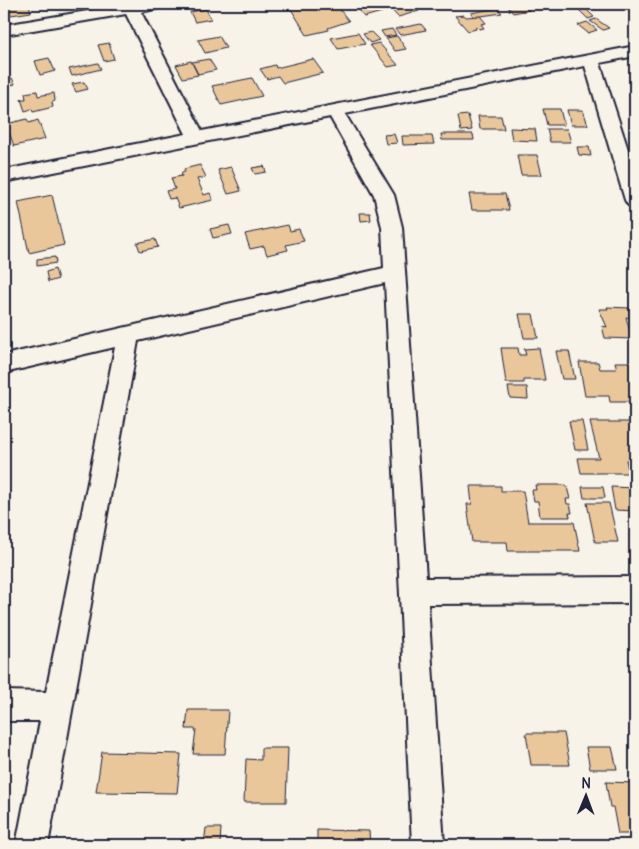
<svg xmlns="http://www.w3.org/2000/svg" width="639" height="849" font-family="Delius,sans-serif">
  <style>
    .building { fill: #eac79b; stroke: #22223b }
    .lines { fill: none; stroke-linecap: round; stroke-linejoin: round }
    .minor-casing { stroke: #22223b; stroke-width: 4 }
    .minor { fill: #f7f3e8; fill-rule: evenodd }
  </style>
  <rect width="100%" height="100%" fill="#f7f3e8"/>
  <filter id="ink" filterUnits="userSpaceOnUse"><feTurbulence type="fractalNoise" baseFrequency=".02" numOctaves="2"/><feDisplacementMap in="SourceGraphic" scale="10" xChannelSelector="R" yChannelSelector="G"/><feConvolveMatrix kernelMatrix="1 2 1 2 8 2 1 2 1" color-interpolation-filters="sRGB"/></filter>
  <g filter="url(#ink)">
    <g class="building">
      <polygon points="29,4 31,12 11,15 9,7"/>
      <polygon points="288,4 335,4 349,21 328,28 329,30 307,35"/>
      <polygon points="353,4 385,4 388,8 380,10 382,12 364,17"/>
      <polygon points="407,4 412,4 419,11 398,17 390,8"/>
      <polygon points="524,4 529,10 513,13 506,5"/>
      <polygon points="497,8 502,13 474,17 471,13"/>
      <polygon points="206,9 211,19 195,22 190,12"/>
      <polygon points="586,9 594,17 588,19 579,10"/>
      <polygon points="464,15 466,17 480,16 486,23 481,24 484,28 479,29 477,27 475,28 476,29 468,31 455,16"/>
      <polygon points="596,19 609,28 603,30 590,21"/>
      <polygon points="587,22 597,30 588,33 578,25"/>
      <polygon points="421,24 426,30 400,35 395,29"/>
      <polygon points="392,29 396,35 385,37 381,31"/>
      <polygon points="371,32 379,40 370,43 363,34"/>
      <polygon points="358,33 365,44 338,49 331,38"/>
      <polygon points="219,36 226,48 205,53 198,40"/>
      <polygon points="397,36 406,49 395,51 386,38"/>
      <polygon points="109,43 114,59 104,61 98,45"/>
      <polygon points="379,43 398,65 388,67 370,45"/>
      <polygon points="49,58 55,71 40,75 35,61"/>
      <polygon points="209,59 216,70 198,74 192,62"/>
      <polygon points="313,59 323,73 283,83 278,76 267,79 260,69 275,65 276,68"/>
      <polygon points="191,61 198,75 183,78 176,65"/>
      <polygon points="98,63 101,69 72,76 69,69"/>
      <polygon points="12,78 15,84 4,87 4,80"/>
      <polygon points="252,78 262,96 221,105 212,86"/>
      <polygon points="84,82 88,89 76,92 72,84"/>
      <polygon points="37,91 38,96 54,93 55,101 52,102 53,107 33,112 32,109 25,111 21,99 26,99 25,93"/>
      <polygon points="543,109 560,109 564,125 547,125"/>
      <polygon points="567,110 583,110 588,125 571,125"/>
      <polygon points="468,115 472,130 461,131 458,116"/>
      <polygon points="478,116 501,116 504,129 480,129"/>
      <polygon points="27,119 29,123 38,120 45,139 14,146 6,124"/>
      <polygon points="510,128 535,129 537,141 512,140"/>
      <polygon points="547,129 567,129 571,142 550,142"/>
      <polygon points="394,134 397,143 386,144 384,135"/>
      <polygon points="441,134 473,134 474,140 442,140"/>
      <polygon points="402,136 432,136 434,144 403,145"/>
      <polygon points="577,147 589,147 591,156 579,155"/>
      <polygon points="517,155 537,155 542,175 521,175"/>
      <polygon points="200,165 206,177 197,179 204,195 210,193 213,200 179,208 175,198 169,199 166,191 175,189 171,178 182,176 181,173 185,172 184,169"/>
      <polygon points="264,166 266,172 255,174 252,168"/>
      <polygon points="231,167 241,191 228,194 218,170"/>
      <polygon points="469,194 505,194 509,210 472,210"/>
      <polygon points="52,195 64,245 29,253 18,202"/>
      <polygon points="360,213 370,213 371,220 361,221"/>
      <polygon points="229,225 232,234 213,238 210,229"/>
      <polygon points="288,225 290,231 299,229 304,241 286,245 288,250 267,255 264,246 250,249 245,234"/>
      <polygon points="155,239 158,247 140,251 137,243"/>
      <polygon points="55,257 56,263 37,266 37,259"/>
      <polygon points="55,269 58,279 48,282 46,272"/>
      <polygon points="607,307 629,308 631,318 626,317 632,339 605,338 602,326 607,327 599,309 608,309"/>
      <polygon points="519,314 533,314 538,338 524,338"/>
      <polygon points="501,348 518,348 519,355 526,355 524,349 539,348 545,380 524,380 524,383 506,383"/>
      <polygon points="556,351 569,351 575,379 562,379"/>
      <polygon points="579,362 598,362 600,369 617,369 615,362 635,362 635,402 610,402 609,396 585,396"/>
      <polygon points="508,387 527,387 528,399 510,398"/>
      <polygon points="569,421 582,421 588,450 575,450"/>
      <polygon points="590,422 635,422 635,470 633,460 626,460 629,473 581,473 578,458 599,458"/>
      <polygon points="535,485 564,485 567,487 570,499 566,499 567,504 570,504 572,513 569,513 570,517 540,517 538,501 534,501 532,490 536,490"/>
      <polygon points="470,486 501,486 501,491 523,491 528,522 574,522 580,551 508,551 507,542 472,542 467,504 472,504"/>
      <polygon points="582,487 603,487 605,498 584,498"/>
      <polygon points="611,487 635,488 635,511 615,510"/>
      <polygon points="587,503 609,503 618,542 595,542"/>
      <polygon points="188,710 228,710 225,754 193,754 196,729 186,729"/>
      <polygon points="526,733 564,733 570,765 531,765"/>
      <polygon points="586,747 612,747 617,769 590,769"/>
      <polygon points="261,748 288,748 286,802 244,802 246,759 261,760"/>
      <polygon points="102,752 181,754 177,793 96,792"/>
      <polygon points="606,782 635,783 635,834 618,834 613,807 610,807"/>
      <polygon points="206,828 221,828 220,845 204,845"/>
      <polygon points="317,830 369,831 370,845 317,845"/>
    </g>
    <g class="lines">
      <g class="minor-casing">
        <polygon id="minor" points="129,4 167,4 164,7 141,12 202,131 635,46 635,56 600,63 635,171 635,206 628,205 625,200 585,66 345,114 394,195 402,227 426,578 635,577 635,603 428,604 444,845 412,845 385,283 138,341 48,845 16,845 40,721 4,721 4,691 46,692 115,347 4,373 4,355 384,268 382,227 374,195 330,117 4,182 4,170 186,134 126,14 4,35 4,25"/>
      </g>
      <use href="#minor" class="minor"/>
    </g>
  </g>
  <rect width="639" height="849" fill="none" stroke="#f7f3e8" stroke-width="20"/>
  <rect x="10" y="10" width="619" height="829" fill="none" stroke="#22223b" stroke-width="2" filter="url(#ink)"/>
  <g transform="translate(586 796) rotate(1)" stroke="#f7f3e8" stroke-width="4" paint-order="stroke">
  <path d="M0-4L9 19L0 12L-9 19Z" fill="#22223b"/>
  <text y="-8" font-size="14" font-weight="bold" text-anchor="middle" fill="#22223b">N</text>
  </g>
</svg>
